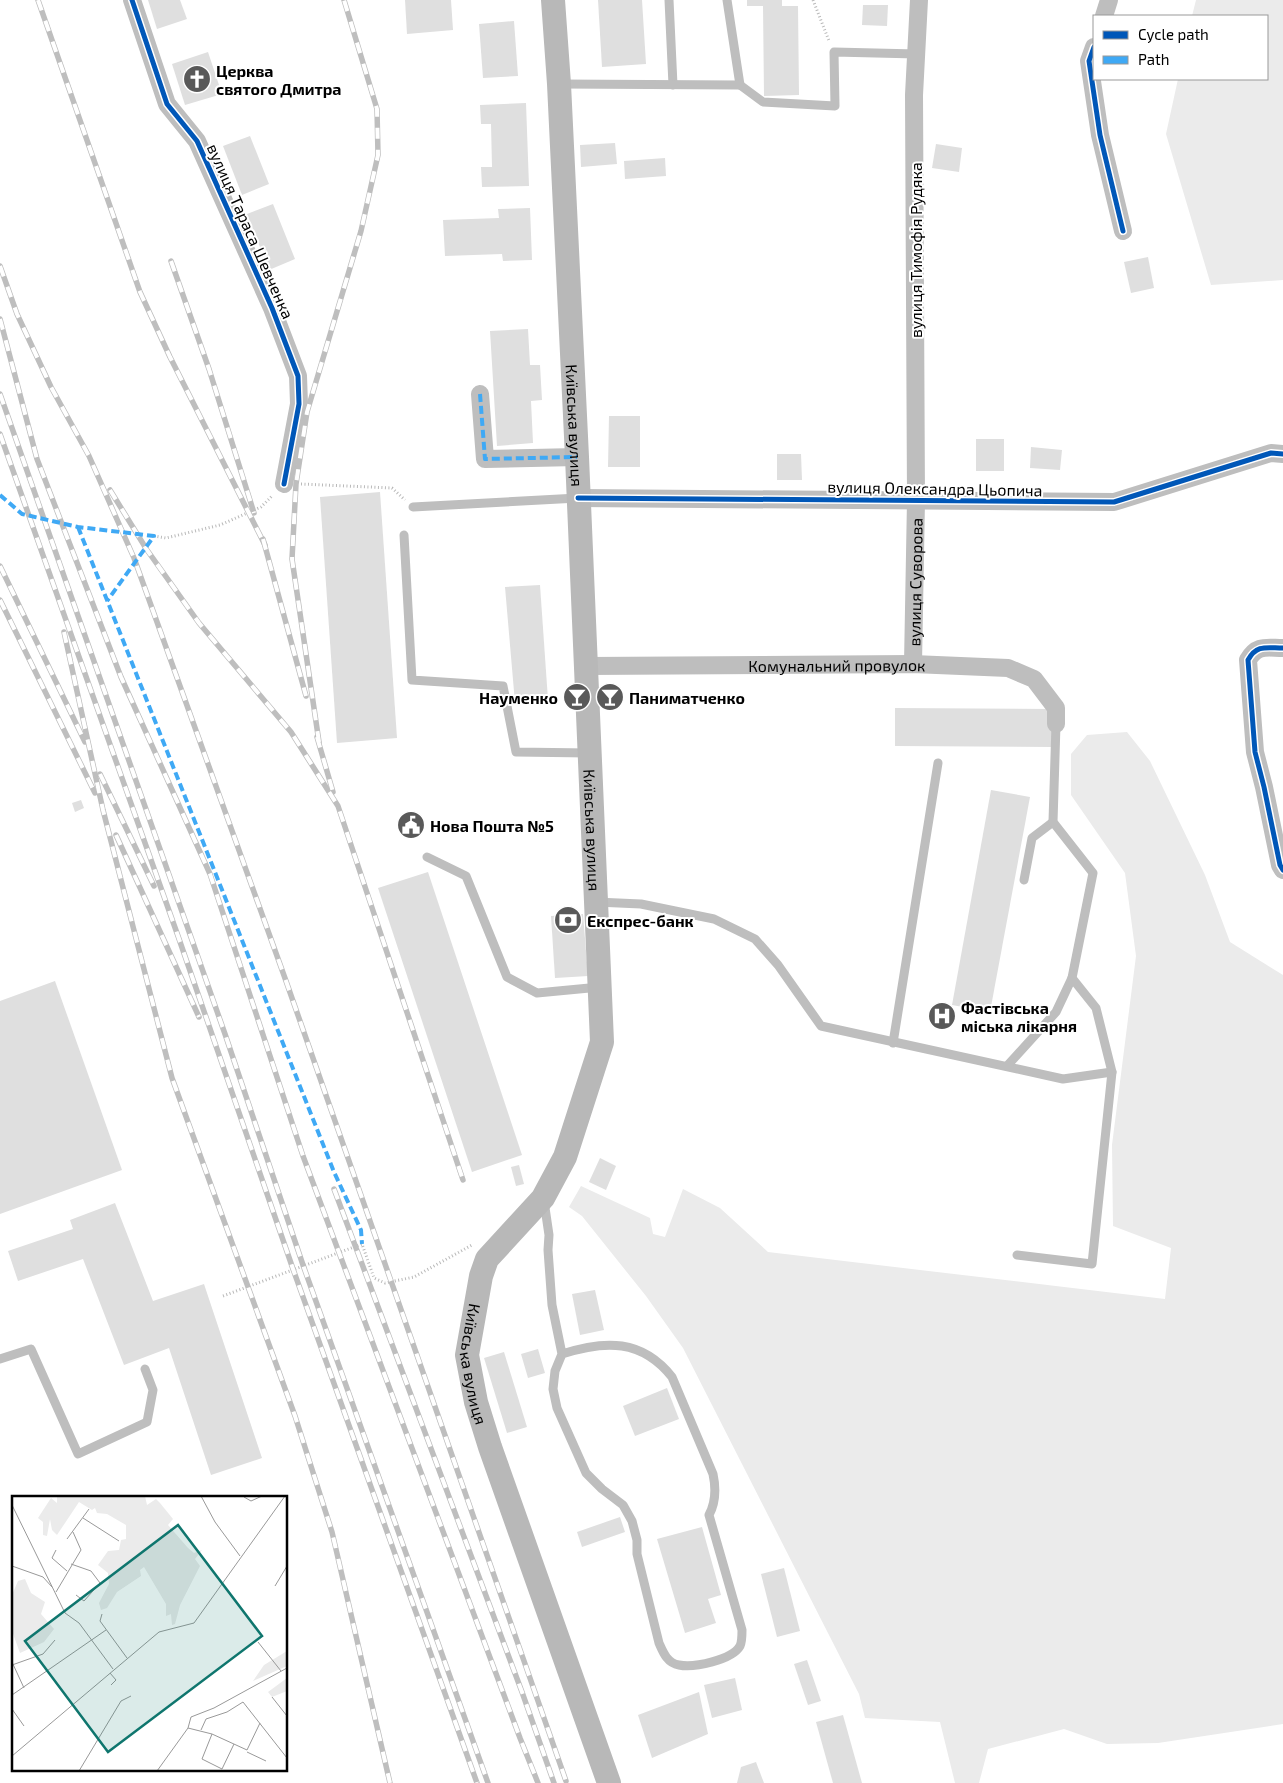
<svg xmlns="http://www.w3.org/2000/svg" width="1283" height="1783" font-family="'Exo 2',sans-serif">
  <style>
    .green { fill: #ebebeb }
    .building { fill: #dfdfdf }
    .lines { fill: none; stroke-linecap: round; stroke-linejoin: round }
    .path { stroke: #b9b9b9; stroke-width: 3; stroke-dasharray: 1 2.5; stroke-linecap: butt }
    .service { stroke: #bebebe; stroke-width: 9 }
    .minor { stroke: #bebebe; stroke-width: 18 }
    .secondary { stroke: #b8b8b8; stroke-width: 24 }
    .rail-casing { stroke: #bebebe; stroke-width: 5.5 }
    .rail { stroke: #fff; stroke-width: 4; stroke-dasharray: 11; stroke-linecap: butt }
    .quiet { stroke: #3fa9f5; stroke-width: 4; stroke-dasharray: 8 4; stroke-linecap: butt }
    .cycleway-casing { stroke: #fff; stroke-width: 8 }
    .cycleway { stroke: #0057b8; stroke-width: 5 }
    .labels { text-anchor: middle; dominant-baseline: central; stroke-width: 4; stroke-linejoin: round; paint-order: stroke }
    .poi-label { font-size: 16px; font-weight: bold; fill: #000; stroke: #fff; text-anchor: start }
    .street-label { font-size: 16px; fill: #000; stroke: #fff }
    .inset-road { fill: none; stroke: #999; stroke-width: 1 }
    .view { fill: #0f766e; fill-opacity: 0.15; stroke: #0f766e; stroke-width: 2.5 }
    .inset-edge { fill: none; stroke: #000; stroke-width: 2.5 }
  </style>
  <rect width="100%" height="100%" fill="#fff"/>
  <g class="green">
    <polygon points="1196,0 1283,0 1283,280 1211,285 1166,134 1178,79 1267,79 1267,16 1192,16"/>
    <polygon points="1127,732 1150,761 1205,875 1230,942 1283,975 1283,1724 1158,1743 1107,1744 1064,1729 988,1749 979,1783 955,1783 940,1722 865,1718 859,1694 683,1348 646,1296 582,1216 569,1207 581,1186 650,1218 653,1234 665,1237 683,1189 720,1208 768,1252 1165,1299 1171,1248 1113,1226 1112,1145 1136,956 1125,873 1071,795 1071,754 1087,735"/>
  </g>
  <g class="building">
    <polygon points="148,0 180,0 187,19 157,29"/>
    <polygon points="405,0 451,0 453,30 407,34"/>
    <polygon points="598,0 642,0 646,64 602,67"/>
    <polygon points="747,0 782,0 782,6 798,6 799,95 764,96 763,6 747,6"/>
    <polygon points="863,5 888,5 887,26 862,25"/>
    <polygon points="514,21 518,76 483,78 479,24"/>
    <polygon points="208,52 222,94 185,105 172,64"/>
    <polygon points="526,103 529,186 482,187 481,167 492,167 491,124 481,124 480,105"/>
    <polygon points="250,136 269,184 242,195 223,146"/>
    <polygon points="615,143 617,164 581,167 580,145"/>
    <polygon points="936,144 962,148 959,172 932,168"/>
    <polygon points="665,158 666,176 625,179 624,161"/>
    <polygon points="273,204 295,259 269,270 247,214"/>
    <polygon points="530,208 532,260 503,261 502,254 445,256 443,220 499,218 498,209"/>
    <polygon points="1148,257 1154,288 1131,293 1124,262"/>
    <polygon points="528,329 530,365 540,365 542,400 531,401 533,443 497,446 490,331"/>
    <polygon points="609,416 640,416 640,467 608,467"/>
    <rect x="976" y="439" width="28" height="32"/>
    <polygon points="1031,447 1062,450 1060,470 1030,468"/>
    <polygon points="777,454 801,454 802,480 777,480"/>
    <polygon points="380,492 397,738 337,743 320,497"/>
    <polygon points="540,585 548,700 515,703 505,587"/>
    <polygon points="895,708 1052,709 1052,747 895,746"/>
    <polygon points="991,790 1030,797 990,1012 952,1005"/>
    <polygon points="81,800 84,808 75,812 72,803"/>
    <polygon points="428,872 522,1155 472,1172 378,888"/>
    <polygon points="583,914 588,976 555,978 551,916"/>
    <polygon points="55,981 122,1170 0,1214 0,1001"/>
    <polygon points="600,1158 616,1166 606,1190 589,1182"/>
    <polygon points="519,1165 524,1184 516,1186 511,1167"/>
    <polygon points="115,1203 153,1301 204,1284 262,1458 211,1475 169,1348 124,1365 83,1259 18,1281 8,1251 73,1229 70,1220"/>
    <polygon points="595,1290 604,1330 580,1335 572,1294"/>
    <polygon points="538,1349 545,1373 528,1378 521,1354"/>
    <polygon points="504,1352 527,1427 507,1433 484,1358"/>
    <polygon points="667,1388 679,1419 635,1436 623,1406"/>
    <polygon points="620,1517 625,1532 582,1547 577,1532"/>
    <polygon points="702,1527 721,1595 708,1599 716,1623 685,1633 657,1539"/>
    <polygon points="784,1568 800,1631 777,1637 761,1574"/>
    <polygon points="807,1660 821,1701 808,1705 794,1664"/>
    <polygon points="735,1678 742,1710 712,1718 704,1685"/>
    <polygon points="699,1692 708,1734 652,1758 638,1715"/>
    <polygon points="843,1715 862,1783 833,1783 816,1722"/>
    <polygon points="756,1762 764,1783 737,1783 741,1767"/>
  </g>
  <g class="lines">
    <g class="path">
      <polyline points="813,0 829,41"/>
      <polyline points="301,484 392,488 405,500"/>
      <polyline points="154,536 166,538 220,525 261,507 272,496"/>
      <polyline points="223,1296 362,1244 374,1278 385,1283 414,1277 472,1245"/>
    </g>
    <g class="service">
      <polyline points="669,0 673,85"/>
      <polyline points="727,0 740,85"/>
      <polyline points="559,84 740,85 763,102 835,106 834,52 917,54"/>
      <polyline points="413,507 578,498"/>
      <polyline points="404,535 412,680 503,686 516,752 589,753"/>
      <polyline points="427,857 466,876 507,977 537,993 600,987"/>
      <polyline points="1024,880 1032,838 1053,822"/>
      <polyline points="596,902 641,904 714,919 755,939 778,965 821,1026 1063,1079 1112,1072"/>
      <polyline points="893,1043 938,763"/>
      <polyline points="1007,1066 1056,1012 1072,978"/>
      <path d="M544,1201L549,1235L548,1250L552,1305L562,1354L555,1371L553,1389L557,1408L586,1473L602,1489L623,1505L632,1521L637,1540V1554L659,1643C663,1652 667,1663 679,1665C694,1668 732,1660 740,1646C742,1642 742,1634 742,1630L709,1515C716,1502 716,1488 713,1474L672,1377C642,1339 605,1340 562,1354"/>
      <polyline points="1017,1255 1092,1264 1112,1072 1096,1008 1072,978 1093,873 1053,822 1056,724"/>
      <polyline points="0,1359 31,1349 78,1454 147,1422 153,1390 145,1369"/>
    </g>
    <g class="minor">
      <polyline points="132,0 167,104 197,141 272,308 298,376 299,404 284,484"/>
      <polyline points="1104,16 1109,0"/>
      <polyline points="1094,47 1089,61 1100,135 1123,231"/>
      <polyline points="480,394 485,459 577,457"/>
      <polyline points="578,498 1114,502 1271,453 1283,454"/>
      <path d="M1283,648C1267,648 1257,644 1248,660L1255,752L1264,787L1280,865L1283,870"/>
      <path id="s1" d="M913,664L916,500L914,95L919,0"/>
      <path id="s2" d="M586,666L913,664L1008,668L1034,679L1056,708V724"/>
    </g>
    <path class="secondary" id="s3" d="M553,0L559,84L577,457L602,1042L565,1157L543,1198L487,1259L481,1276L467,1355L476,1402L490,1447L609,1783"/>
    <g class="rail-casing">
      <g id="rail">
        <polyline points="38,0 140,292 170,357 265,545"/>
        <polyline points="171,261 209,369 254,513"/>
        <polyline points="0,266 17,314 51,387 89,456 134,558 286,981 566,1781"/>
        <polyline points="0,319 37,459 121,677 210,874 303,1156 520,1738 538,1783"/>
        <polyline points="0,394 225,1034 303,1265 488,1783"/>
        <polyline points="0,434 178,936 293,1269 477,1783"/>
        <polyline points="110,490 147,550 199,623 291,732 338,806 463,1180"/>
        <polyline points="263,539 306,696"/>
        <polyline points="0,566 85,742"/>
        <polyline points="0,600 95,793"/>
        <polyline points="64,632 103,810 172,1078 295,1416 332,1532 390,1783"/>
        <polyline points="317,737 333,792"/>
        <polyline points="319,742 292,559 296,484 307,412 361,231 378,155 377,109 344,0"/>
        <polyline points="100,774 154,886"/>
        <polyline points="116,835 199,1017"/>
        <polyline points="334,1189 522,1692 554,1783"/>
      </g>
    </g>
    <use href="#rail" class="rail"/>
    <g class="quiet">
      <polyline points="480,394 485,459 577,457"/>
      <polyline points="0,495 22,514 78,527 154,536 107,601"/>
      <polyline points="78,527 334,1172 361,1230 362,1244"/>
    </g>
    <g class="cycleway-casing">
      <g id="cycleway">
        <polyline points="132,0 167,104 197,141 272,308 298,376 299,404 284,484"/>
        <polyline points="1094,47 1089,61 1100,135 1123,231"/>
        <polyline points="578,498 1114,502 1271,453 1283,454"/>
        <path d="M1283,648C1267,648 1257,644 1248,660L1255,752L1264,787L1280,865L1283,870"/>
      </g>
    </g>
    <use href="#cycleway" class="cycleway"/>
  </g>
  <defs>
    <g id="church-disc" transform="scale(1.4375)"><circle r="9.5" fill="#595959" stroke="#fff"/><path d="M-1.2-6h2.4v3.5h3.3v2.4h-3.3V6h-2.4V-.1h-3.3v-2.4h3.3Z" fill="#fff"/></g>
    <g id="bar-disc" transform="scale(1.4375)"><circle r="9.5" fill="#595959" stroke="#fff"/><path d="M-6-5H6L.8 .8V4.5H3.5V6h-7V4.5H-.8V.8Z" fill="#fff"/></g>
    <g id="civic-disc" transform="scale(1.4375)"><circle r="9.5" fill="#595959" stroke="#fff"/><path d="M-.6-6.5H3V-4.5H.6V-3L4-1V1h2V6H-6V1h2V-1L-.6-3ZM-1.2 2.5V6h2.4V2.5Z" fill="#fff"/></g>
    <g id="bank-disc" transform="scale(1.4375)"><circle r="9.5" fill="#595959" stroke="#fff"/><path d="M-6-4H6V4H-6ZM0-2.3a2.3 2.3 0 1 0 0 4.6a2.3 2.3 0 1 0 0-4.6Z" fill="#fff"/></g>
    <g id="hospital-disc" transform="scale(1.4375)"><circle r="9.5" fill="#595959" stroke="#fff"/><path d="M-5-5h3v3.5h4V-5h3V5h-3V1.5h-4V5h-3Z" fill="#fff"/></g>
  </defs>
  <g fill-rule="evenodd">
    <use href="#church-disc" x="197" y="79"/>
    <use href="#bar-disc" x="577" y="697"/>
    <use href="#bar-disc" x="610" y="697"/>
    <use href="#civic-disc" x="411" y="825"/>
    <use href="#bank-disc" x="568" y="920"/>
    <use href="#hospital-disc" x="942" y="1016"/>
  </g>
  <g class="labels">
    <g class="poi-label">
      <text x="216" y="70">Церква<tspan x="216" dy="18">святого Дмитра</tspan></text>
      <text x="558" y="697" text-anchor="end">Науменко</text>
      <text x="629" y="697">Паниматченко</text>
      <text x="430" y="825">Нова Пошта №5</text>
      <text x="587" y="920">Експрес-банк</text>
      <text x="961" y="1007">Фастівська<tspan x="961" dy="18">міська лікарня</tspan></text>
    </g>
    <g class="street-label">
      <text transform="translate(251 231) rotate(66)">вулиця Тараса Шевченка</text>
      <text transform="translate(915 250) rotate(-90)">вулиця Тимофія Рудяка</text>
      <text stroke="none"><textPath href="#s3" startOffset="426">Київська вулиця</textPath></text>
      <text transform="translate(935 488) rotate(1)">вулиця Олександра Цьопича</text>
      <text stroke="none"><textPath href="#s1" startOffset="82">вулиця Суворова</textPath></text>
      <text stroke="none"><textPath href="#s2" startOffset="251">Комунальний провулок</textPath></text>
      <text stroke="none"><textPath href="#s3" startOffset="831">Київська вулиця</textPath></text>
      <text stroke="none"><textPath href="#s3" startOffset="1401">Київська вулиця</textPath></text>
    </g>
  </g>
  <g transform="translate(12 1496)">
    <rect width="275" height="275" fill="#fff"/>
    <path d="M45,0H133L135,9L144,3L148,7L161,23L156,29L176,52L182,57L190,54L183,63L188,70L168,109L163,128L160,129L159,118L154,120V108L132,71L128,74L129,80L105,96L95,112L89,114L87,107L97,88L96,77L86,69L96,55L107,54L109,44L114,43V29L95,18L85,17L83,12L80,14L67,6L45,39L40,34L38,23L35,40L31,39V26L26,22L39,2L45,7ZM13,83L19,97L33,106L29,118L42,133L32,146L8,157L0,135V99L6,85ZM275,155V170L241,185L252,169ZM275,182V195L260,201L256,196Z" fill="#ebebeb"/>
    <path class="inset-road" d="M189,0L203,26L228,60M232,1L239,5L250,0M0,9L53,117L67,127L101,173M71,22L107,45M55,43L77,13M44,54L40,62L55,75M59,68L79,75L88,87L72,105L64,99M0,70L31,81L40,91M263,90L275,70M44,96L69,54L61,36M90,118L88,125L115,162M246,146L269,175M0,166L12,192M0,169L31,158L43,144M98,177L104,184L99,189M0,199L94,134M260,201L275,220M0,213L12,230M176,232L179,221L202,212L275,172M176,232L200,238L235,254L248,227M189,234L194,223L215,216L231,206L275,262M200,238L190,263L210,273L222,248M235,256L254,265M0,260L147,136L182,127L273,0M67,275L109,205L119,200M145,275L176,232"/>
    <path class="view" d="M166,29L250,140L96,256L13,145Z"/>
    <rect width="275" height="275" class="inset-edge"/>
  </g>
  <rect x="1093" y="15" width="175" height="65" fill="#ffffff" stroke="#999999"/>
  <rect x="1103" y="31" width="25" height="8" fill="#0057b8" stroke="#999999"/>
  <text x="1138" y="40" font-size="15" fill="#000000">Cycle path</text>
  <rect x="1103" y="56" width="25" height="8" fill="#3fa9f5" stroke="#999999"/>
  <text x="1138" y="65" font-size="15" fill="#000000">Path</text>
</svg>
